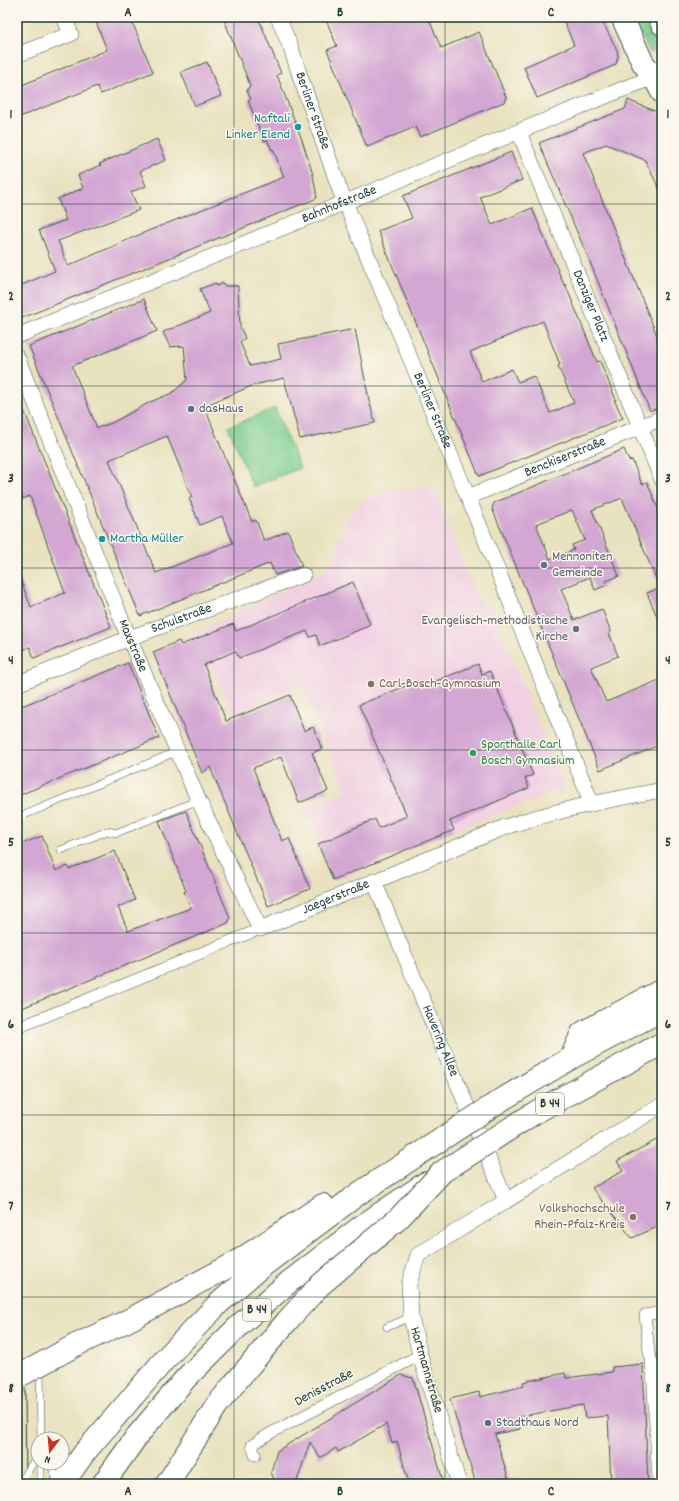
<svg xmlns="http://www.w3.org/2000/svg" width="679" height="1501" font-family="Dekko,sans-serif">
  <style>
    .built { fill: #f1d0e2 }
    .green { fill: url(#green-dots); stroke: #4c8460 }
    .pitch { fill: #78cb8d; stroke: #4c8460 }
    .building { fill: #d3a6d3; fill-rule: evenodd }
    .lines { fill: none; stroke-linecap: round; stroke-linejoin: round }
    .service-casing { stroke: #3d5649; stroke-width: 8 }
    .pedestrian-casing { stroke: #3d5649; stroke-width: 12 }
    .minor-casing { stroke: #3d5649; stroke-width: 16 }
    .primary-casing { stroke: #3d5649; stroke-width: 24 }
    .trunk-casing { stroke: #3d5649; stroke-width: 24 }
    .service { stroke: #fff; stroke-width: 7 }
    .pedestrian { stroke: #fff; stroke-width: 11 }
    .minor { stroke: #fff; stroke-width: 15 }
    .primary { stroke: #fff; stroke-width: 22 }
    .trunk { stroke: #fff; stroke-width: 22 }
    .tram { stroke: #1f3d34; stroke-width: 1 }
    .service-bridge-casing { stroke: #3d5649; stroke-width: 8; stroke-linecap: butt }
    .trunk-bridge-casing { stroke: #3d5649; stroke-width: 24; stroke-linecap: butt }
    .service-bridge { stroke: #fff; stroke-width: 7 }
    .trunk-bridge { stroke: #fff; stroke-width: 22 }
    .grid { fill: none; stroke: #1f3d34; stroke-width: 1; stroke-opacity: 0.55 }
    .culture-dot { fill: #0f9aa8; stroke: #fbf7ec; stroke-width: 1.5 }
    .service-dot { fill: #5c6f8a; stroke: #fbf7ec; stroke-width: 1.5 }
    .worship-dot { fill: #6b7280; stroke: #fbf7ec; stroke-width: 1.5 }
    .education-dot { fill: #8d6e63; stroke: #fbf7ec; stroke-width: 1.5 }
    .leisure-dot { fill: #2e9e5b; stroke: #fbf7ec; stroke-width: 1.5 }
    .labels { text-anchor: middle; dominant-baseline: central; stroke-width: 3; stroke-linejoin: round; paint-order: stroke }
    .shield { fill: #fbf7ec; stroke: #61756b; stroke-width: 1 }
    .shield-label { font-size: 13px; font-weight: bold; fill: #1f3d34 }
    .street-label { font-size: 14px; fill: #1f3d34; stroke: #fbf7ec }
    .culture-label { font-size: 14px; fill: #0d838f; stroke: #fbf7ec; text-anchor: end }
    .service-label { font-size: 14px; fill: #4e5e75; stroke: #fbf7ec; text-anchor: start }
    .worship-label { font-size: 14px; fill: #5b616d; stroke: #fbf7ec; text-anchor: start }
    .education-label { font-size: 14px; fill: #785e54; stroke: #fbf7ec; text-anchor: start }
    .leisure-label { font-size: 14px; fill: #27864d; stroke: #fbf7ec; text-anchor: start }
    .neatline { fill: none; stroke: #1f3d34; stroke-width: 1.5 }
    .grid-label { font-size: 13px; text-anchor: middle; font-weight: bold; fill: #1f3d34 }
  </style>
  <defs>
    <pattern id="green-dots" width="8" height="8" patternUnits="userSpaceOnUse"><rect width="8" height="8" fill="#78cb8d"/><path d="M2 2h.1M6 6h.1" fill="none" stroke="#62a674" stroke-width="1.8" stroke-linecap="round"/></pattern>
  </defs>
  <rect width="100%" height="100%" fill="#fbf7ec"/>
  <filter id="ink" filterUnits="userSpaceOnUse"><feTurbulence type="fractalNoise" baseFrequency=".025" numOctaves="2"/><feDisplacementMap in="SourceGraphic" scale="8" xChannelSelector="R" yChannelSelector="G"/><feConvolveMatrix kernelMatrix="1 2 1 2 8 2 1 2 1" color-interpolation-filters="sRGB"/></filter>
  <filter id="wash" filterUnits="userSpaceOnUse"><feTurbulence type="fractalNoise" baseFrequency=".012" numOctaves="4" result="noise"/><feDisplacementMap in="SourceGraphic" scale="16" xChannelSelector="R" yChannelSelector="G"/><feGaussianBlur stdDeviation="0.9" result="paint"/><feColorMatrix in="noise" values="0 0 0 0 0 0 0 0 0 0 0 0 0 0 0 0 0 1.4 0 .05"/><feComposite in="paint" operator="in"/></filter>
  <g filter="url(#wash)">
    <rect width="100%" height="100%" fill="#e9e2bf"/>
    <polygon class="built" points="425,488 434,489 476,597 491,609 565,788 454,830 333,880 304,807 347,792 301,685 234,714 211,666 191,670 179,641 324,571 332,561 347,519 356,507 365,500 386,491"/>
    <polygon class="green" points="632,17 659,17 662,24 662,49 660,49 650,53"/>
    <polygon class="pitch" points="275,408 300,468 253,487 228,427"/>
    <g id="blocks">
      <g class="building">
        <polygon points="94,17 130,17 153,72 101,94 97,86 17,118 17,87 107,50"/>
        <polygon points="223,17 258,17 281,73 277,75 302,140 313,175 317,198 17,320 17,287 55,271 39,230 66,220 58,199 83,188 78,175 101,165 99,164 157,139 166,160 140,171 146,186 131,192 139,210 58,241 68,266 148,231 284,177 273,149 272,150 267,140 264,141 248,100 251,99 247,91 250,85"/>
        <polygon points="325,17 428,17 441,48 479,32 506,97 504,102 420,137 415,127 367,147 327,50 337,46"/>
        <polygon points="562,17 600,17 617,50 618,57 616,64 611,67 537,98 524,67 574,45"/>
        <polygon points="207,62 221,96 195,106 181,72"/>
        <polygon points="628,100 662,114 662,194 645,160 606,144 583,153 662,348 662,406 650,411 590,262 539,143 625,109"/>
        <path d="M511,152L522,180L480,197L492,225L532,208L564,285L565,284L597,362L600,361L616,400H614L623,418L479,476L378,231L412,218L403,196ZM543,321L560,365L558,366L574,403L550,413L534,376L518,382L512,369L482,382L470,352Z"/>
        <path d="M216,283L217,286L223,283L225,286H238L240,327L245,338L240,342L250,366L281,359L278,344L355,329L369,400L375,423L300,439L284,378L254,385L204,406L252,522L256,520L264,541L288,531L302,566L275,575L270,563L140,616L29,346L144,299L157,331L72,366L97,428L112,423L150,402L172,393L187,380L184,346L170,347L163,332L210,313L200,289ZM167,436L192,497L189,498L200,525L222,516L233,543L156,573L109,460Z"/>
        <polygon points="17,393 111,627 34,658 30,647 17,652 17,573 18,573 31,607 65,593 30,496 23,499 17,483"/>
        <path d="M624,449L629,461L632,460L642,484L647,482L662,518V628L647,593L660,588L622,498L592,510L619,576L606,581L607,585L595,590L590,577L561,589L574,620L602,609L611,632L609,633L618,656L591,667L606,702L662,679V744L600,770L492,508L494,503ZM572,510L585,540L572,545L574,550L550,559L536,524Z"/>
        <polygon points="353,582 370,624 366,626 366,627 320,646 316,635 310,637 307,631 239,658 235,651 204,665 226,721 290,695 304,731 313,727 322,749 312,753 328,791 299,803 281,757 253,768 282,841 289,838 310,889 268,906 210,767 202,773 153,652 179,641 181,645 233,624 236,631"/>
        <polygon points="128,663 159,738 17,796 17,708"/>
        <polygon points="478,664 482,674 490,671 533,775 525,778 529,788 450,821 454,830 333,880 318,844 375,819 379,828 407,816 359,705 418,681 421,687"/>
        <polygon points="186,811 230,918 228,923 17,1010 17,846 42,836 56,871 68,866 69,869 115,851 135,900 118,907 128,931 191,908 184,892 186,891 159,821"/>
        <polygon points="662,1137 662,1225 632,1238 592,1188 623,1171 617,1161"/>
        <polygon points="643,1364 648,1484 611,1484 608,1416 585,1418 583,1405 517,1417 520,1429 495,1434 510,1484 476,1484 450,1399 479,1392 480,1397 524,1386 523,1382 565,1373 566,1378 612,1372 612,1367"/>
        <polygon points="401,1375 413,1378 444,1484 409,1484 397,1441 392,1443 386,1424 338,1452 336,1448 320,1458 310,1442 296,1484 276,1484 271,1472 277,1451"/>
      </g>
    </g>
  </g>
  <g filter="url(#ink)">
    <use href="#blocks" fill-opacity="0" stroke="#3d5649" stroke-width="1"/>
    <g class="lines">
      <g class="service-casing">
        <g id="service">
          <polyline points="17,818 178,751"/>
          <polyline points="61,850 107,831 116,833 199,800"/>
          <polyline points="387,1327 411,1317"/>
          <polyline points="40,1368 41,1439"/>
          <polyline points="34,1461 38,1454"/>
          <polyline points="41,1463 41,1484"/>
          <polyline points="50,1463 58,1482"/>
        </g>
      </g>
      <g class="pedestrian-casing">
        <g id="pedestrian">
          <polyline points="17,1028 260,929"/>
          <polyline points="653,1366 649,1352 645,1315 662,1312"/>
          <polyline points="255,1455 252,1445 269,1434 420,1355"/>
        </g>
      </g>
      <g class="minor-casing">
        <g id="minor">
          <path id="s1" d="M278,17L291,48L302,82L340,190L468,497L592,804"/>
          <polyline points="17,55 71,34 64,17"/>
          <path id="s2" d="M519,132L662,480"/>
          <path id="s3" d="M17,336L633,85L654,77H662"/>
          <path id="s4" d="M17,357L129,638L197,797L260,929L505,827C556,810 609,800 662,790"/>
          <path id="s5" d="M468,497L662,418"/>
          <path id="s6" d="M17,684L129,638L303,575"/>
          <path id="s7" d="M374,881L506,1201"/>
          <polyline points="653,1366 654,1367 660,1484"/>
          <polyline points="459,1484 420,1355 411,1317 409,1284 418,1255 662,1105"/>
        </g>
      </g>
      <g class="primary-casing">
        <g id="primary">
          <polyline points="622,17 643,63 654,77 662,92"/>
          <polyline points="659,17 662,24"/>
        </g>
      </g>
      <g class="trunk-casing">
        <g id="trunk">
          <polyline points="571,1058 582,1033 662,990"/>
          <polyline points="571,1058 662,1010"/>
          <polyline points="76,1345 125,1322 237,1262 323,1205"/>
          <polyline points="62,1484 85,1452 166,1358 218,1304 256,1271 358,1194 384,1177"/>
          <polyline points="103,1484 137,1436 186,1378 243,1322 289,1282 362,1226 426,1183"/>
          <polyline points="167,1484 217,1405 234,1384"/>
        </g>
      </g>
      <use href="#service" class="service"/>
      <use href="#pedestrian" class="pedestrian"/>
      <use href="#minor" class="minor"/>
      <use href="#primary" class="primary"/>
      <use href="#trunk" class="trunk"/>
      <polyline class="tram" points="25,1388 26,1484"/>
      <g class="service-bridge-casing">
        <polyline id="service-bridge" points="20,1484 34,1461"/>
      </g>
      <g class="trunk-bridge-casing">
        <g id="trunk-bridge">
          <polyline points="384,1177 498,1102 571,1058"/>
          <polyline points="17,1377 76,1345"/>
          <polyline points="234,1384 288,1320 319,1286 399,1218 442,1172 536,1112 661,1044"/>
        </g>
      </g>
      <use href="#service-bridge" class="service-bridge"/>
      <use href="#trunk-bridge" class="trunk-bridge"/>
    </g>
  </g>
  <path class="grid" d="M234,17V1484M445,17V1484M17,204H662M17,386H662M17,568H662M17,750H662M17,933H662M17,1115H662M17,1297H662"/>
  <g class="culture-dot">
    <circle cx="298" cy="127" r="4"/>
    <circle cx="102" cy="539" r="4"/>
  </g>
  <g class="service-dot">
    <circle cx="191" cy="409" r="4"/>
    <circle cx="488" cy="1423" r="4"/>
  </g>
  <g class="worship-dot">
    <circle cx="544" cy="565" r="4"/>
    <circle cx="576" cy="629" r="4"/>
  </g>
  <g class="education-dot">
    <circle cx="371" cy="684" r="4"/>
    <circle cx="633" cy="1217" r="4"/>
  </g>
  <circle class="leisure-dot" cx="473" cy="753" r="4"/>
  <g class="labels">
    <g class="shield">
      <rect x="536" y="1093" width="28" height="22" rx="3"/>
      <rect x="243" y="1299" width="28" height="22" rx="3"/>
    </g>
    <g class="shield-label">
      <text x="550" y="1104">B 44</text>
      <text x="257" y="1310">B 44</text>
    </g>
    <g class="street-label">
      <text stroke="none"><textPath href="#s1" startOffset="100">Berliner Straße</textPath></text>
      <text stroke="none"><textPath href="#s3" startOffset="348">Bahnhofstraße</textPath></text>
      <text stroke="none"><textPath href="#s2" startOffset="188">Danziger Platz</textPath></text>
      <text stroke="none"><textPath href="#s1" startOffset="423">Berliner Straße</textPath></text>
      <text stroke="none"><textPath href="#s5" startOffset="105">Benckiserstraße</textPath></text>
      <text stroke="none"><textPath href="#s6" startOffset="177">Schulstraße</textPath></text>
      <text stroke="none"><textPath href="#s4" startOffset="311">Maxstraße</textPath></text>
      <text stroke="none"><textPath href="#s4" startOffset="704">Jaegerstraße</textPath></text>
      <text stroke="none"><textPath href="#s7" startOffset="173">Havering Allee</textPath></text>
      <text transform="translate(426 1370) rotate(74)">Hartmannstraße</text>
      <text transform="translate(324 1388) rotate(-28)">Denisstraße</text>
    </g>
    <g class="culture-label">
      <text x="290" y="119">Naftali<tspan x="290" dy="16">Linker Elend</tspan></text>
      <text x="110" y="539" text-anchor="start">Martha Müller</text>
    </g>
    <g class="service-label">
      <text x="199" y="409">dasHaus</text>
      <text x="496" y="1423">Stadthaus Nord</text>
    </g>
    <g class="worship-label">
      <text x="552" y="557">Mennoniten<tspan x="552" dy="16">Gemeinde</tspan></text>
      <text x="568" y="621" text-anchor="end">Evangelisch-methodistische<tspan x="568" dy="16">Kirche</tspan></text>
    </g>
    <g class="education-label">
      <text x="379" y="684">Carl-Bosch-Gymnasium</text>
      <text x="625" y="1209" text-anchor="end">Volkshochschule<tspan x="625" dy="16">Rhein-Pfalz-Kreis</tspan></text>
    </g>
    <g class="leisure-label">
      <text x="481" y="745">Sporthalle Carl<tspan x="481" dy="16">Bosch Gymnasium</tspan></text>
    </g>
  </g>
  <rect width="679" height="1501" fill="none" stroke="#fbf7ec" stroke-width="44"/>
  <g transform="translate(50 1451) rotate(196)"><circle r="19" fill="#fbf7ec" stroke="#a3ada2"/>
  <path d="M0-3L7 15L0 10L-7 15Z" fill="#c8321e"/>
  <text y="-6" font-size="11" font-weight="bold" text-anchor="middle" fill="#1f3d34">N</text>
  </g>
  <rect x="22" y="22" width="635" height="1457" class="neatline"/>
  <g class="grid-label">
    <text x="128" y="16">A</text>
    <text x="340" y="16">B</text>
    <text x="551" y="16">C</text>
    <text x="11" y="118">1</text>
    <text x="668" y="118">1</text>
    <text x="11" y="300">2</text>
    <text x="668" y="300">2</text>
    <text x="11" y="482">3</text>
    <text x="668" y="482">3</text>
    <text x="11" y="664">4</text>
    <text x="668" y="664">4</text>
    <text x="11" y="846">5</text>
    <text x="668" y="846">5</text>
    <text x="11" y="1028">6</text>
    <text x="668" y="1028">6</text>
    <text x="11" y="1210">7</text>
    <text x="668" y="1210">7</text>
    <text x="11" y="1392">8</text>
    <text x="668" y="1392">8</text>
    <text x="128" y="1495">A</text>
    <text x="340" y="1495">B</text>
    <text x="551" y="1495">C</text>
  </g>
</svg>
